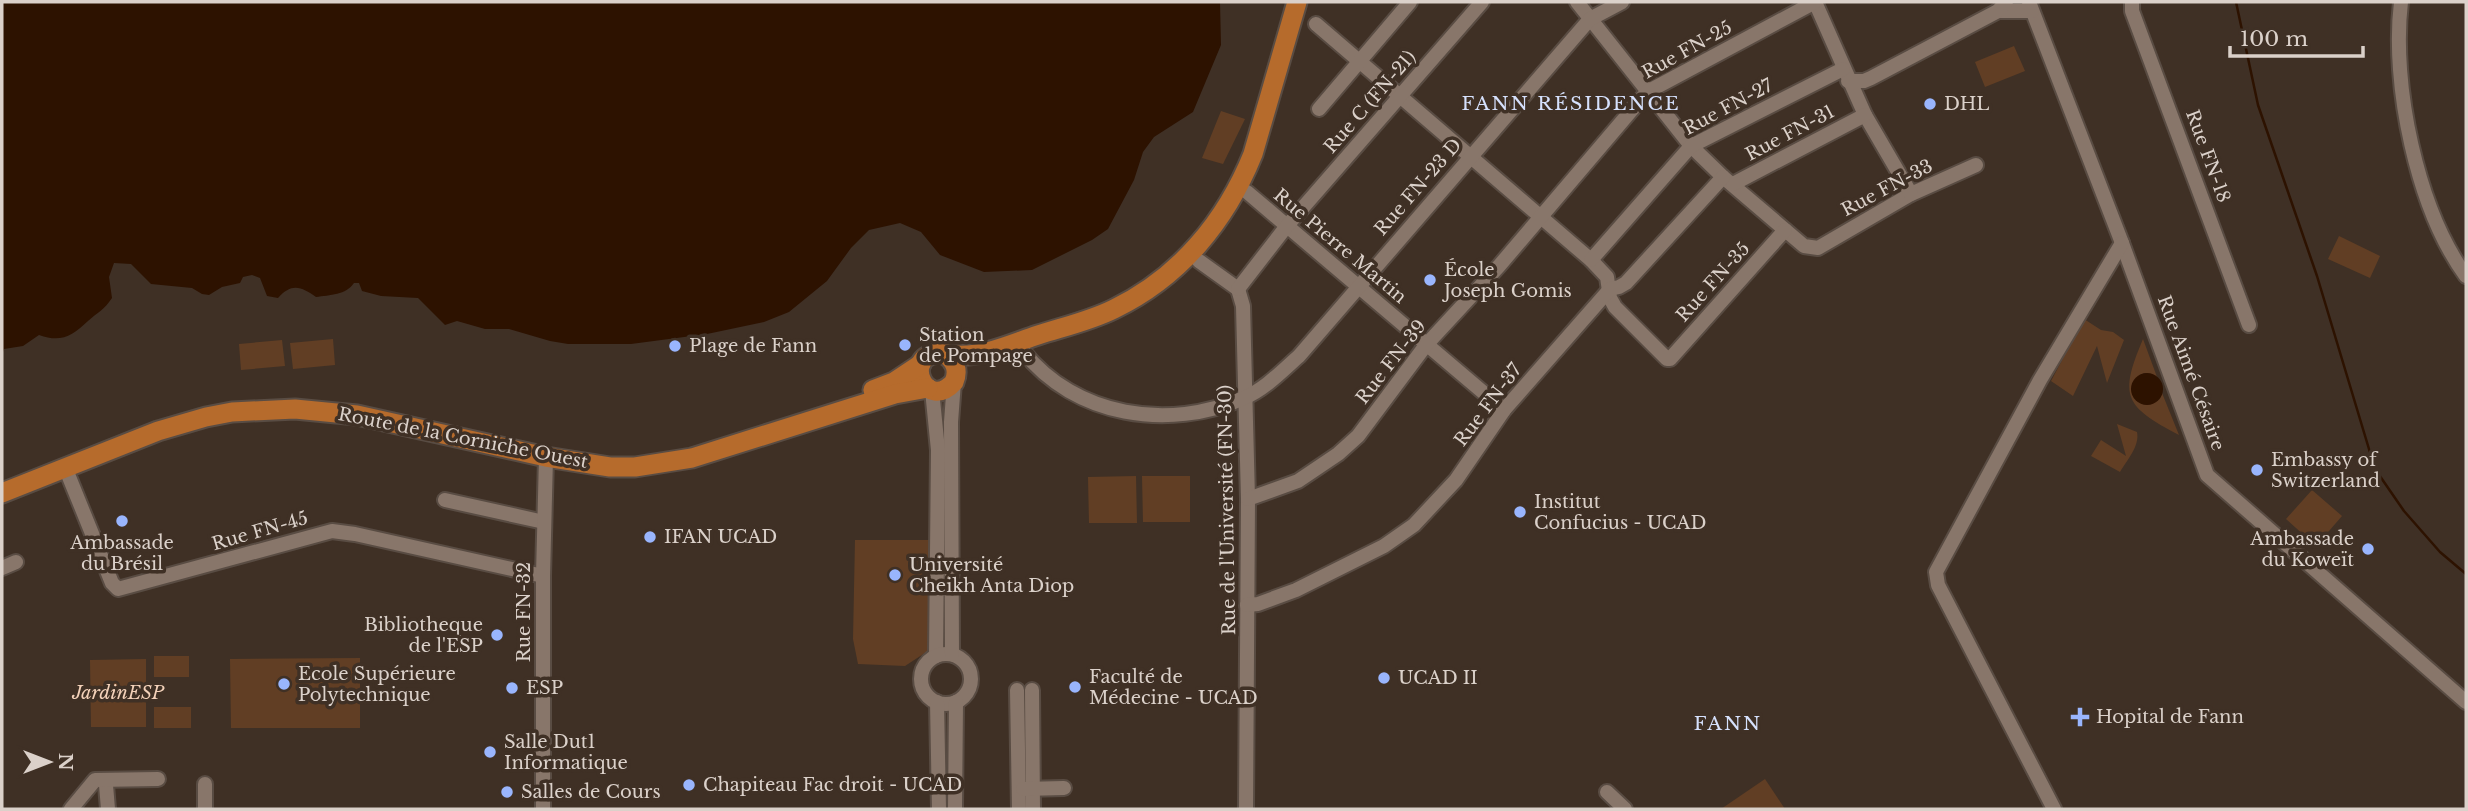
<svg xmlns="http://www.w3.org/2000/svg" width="2468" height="811" font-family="'Libre Baskerville',serif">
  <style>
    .green { fill: #613e24 }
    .water { fill: #2d1200 }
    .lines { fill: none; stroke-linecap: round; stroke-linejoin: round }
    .stream { stroke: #2d1200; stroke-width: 2.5 }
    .minor-casing { stroke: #594c43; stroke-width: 18 }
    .highway-casing { stroke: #594c43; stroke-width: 23 }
    .minor { stroke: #88766a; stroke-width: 14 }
    .highway { stroke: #b66b2c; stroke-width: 19 }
    .poi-dot { fill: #99b5fd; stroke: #3f3025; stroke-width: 2.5 }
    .labels { text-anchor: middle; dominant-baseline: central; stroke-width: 7; stroke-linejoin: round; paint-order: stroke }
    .street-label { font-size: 18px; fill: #dbd1ca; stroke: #3f3025 }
    .poi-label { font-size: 18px; fill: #dbd1ca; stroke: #3f3025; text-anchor: start }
    .park-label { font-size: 18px; font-style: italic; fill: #f4d2ba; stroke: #3f3025 }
    .neighbourhood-label { font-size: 19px; letter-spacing: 2px; fill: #d6e1fd; stroke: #3f3025 }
  </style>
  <rect width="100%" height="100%" fill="#3f3025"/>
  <g class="green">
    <polygon points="2014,46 2025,71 1985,87 1975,62"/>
    <polygon points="1221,111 1245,119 1223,164 1202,158"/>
    <polygon points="2339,236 2380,256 2370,278 2328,259"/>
    <polygon points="2084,319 2101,330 2113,332 2124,340 2107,383 2097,346 2073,396 2051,381"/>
    <polygon points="333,339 335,365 293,369 290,343"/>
    <path d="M2143,339L2157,377L2145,373L2139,375L2159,400L2162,393L2179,435C2124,406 2119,396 2143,339Z"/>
    <polygon points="282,340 285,366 241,370 239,344"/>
    <path d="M2117,424L2137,432C2140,446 2127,460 2120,472L2091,456L2101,440L2126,456Z"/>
    <polygon points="1136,476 1137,523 1089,523 1088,477"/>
    <polygon points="1142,476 1190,476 1190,522 1143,522"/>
    <polygon points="2312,490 2342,516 2316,546 2286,519"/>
    <polygon points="855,540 933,540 931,649 905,666 858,664 853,639"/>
    <rect x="154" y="656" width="35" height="21"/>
    <polygon points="360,658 360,728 231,728 230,659"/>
    <polygon points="146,659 146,727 91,727 90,660"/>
    <rect x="154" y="707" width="37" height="21"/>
    <polygon points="1765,779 1785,809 1721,809"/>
  </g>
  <g class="water">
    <path d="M2,2H1220L1221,45L1193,112L1154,137L1143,152L1134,180L1108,229L1092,240L1032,270L984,272L940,255L921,232L900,223L869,230L851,248L827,281L789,312L764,322L707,334L631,344H568L550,341L509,329H485L457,321L445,325L418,298L381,296L362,291L359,283H354C346,295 330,295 316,297C302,287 292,282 278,298L267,296L260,278L252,275L243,277L240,283L222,287L209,295L202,294L192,288L151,284L131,264L114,263L109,277L112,298C104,310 98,312 88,321C72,336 61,343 39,335L23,346L4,349L2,355Z"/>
    <circle cx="2147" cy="389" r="16"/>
  </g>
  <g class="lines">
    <polyline class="stream" points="2236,2 2258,105 2317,276 2375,469 2404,511 2440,552 2466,574"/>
    <g class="minor-casing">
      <g id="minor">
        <polyline points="1577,2 1691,146 1723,177 1804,246 1818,248 1911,194 1976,165"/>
        <polyline points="1815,2 1865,115 1911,194"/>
        <polyline points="2029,2 2122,243 2207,475 2466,702"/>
        <polyline points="2132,2 2132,11 2249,325"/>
        <path d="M2401,2C2391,84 2417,209 2466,276"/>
        <polyline points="1998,11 2032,11"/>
        <polyline points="1316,24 1591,260 1607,277 1610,298 1615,307 1667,359 1670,359 1785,230"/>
        <polyline points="1848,81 1864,81 1871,78 1998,11 2006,2"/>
        <polyline points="1319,109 1410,2"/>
        <polyline points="1733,184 1865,115"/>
        <polyline points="1247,192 1504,410"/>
        <polyline points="1591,260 1691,146 1843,69"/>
        <polyline points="1199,261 1238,289"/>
        <polyline points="1238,289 1243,306 1248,499 1246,809"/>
        <polyline points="1238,289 1286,227 1482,2"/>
        <path d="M1023,351C1075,417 1169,431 1244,398C1265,389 1282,371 1299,356L1590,19L1622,2"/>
        <polyline points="932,390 938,450 936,656"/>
        <polyline points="65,467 112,583 118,589 332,531 355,534 543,576"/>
        <polyline points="1248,499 1298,481 1338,454 1358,436 1426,345 1499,266 1647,92 1815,2"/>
        <polyline points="445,500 544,522"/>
        <polyline points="2,568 16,562"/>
        <polyline points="1247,605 1258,604 1296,590 1384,546 1414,525 1456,480 1504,410 1610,289 1619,287 1626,283 1723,177"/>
        <circle cx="946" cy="679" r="25"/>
        <polyline points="952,654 951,422 954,382"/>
        <polyline points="1017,690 1019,809"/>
        <polyline points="1032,690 1033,809"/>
        <polyline points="937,702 939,809"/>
        <polyline points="103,780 106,785 108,809"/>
        <polyline points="205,784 205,809"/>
        <polyline points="1023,789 1064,788"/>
        <polyline points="1607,792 1625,809"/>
        <polyline points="71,809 95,780 158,779"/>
        <polyline points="543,809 543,576 546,457"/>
        <polyline points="955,809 956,702"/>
        <polyline points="2054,809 1938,585 1936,572 2040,380 2122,243"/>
      </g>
    </g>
    <g class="highway-casing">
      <g id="highway">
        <path d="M945,354C955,361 959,370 954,382C927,412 903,360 934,354C941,352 949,355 956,355C984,357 1011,344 1038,335C1063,327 1090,321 1114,309C1180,277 1226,221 1253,154L1297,2"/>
        <polyline points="873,390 894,382 921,364"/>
        <polyline points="2,493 158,431 206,417 232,412 295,409 357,415 546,457 610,467 635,467 692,458 895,394 928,388"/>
      </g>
    </g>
    <use href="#minor" class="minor"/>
    <use href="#highway" class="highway"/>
  </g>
  <g class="poi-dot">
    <circle cx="1930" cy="104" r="7"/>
    <circle cx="1430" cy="280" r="7"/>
    <circle cx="905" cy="345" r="7"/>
    <circle cx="675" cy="346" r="7"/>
    <circle cx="2257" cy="470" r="7"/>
    <circle cx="1520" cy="512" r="7"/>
    <circle cx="122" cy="521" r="7"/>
    <circle cx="650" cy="537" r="7"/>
    <circle cx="2368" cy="549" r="7"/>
    <circle cx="895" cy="575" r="7"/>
    <circle cx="497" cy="635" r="7"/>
    <circle cx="1384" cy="678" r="7"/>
    <circle cx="284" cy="684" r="7"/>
    <circle cx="1075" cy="687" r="7"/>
    <circle cx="512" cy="688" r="7"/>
    <path d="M2076.5 706.5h7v7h7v7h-7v7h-7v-7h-7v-7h7z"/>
    <circle cx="490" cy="752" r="7"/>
    <circle cx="689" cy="785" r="7"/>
    <circle cx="507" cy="792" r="7"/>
  </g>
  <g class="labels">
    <g class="street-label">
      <text transform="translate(1687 50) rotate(-29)">Rue FN-25</text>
      <text transform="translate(1370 102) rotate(-49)">Rue C (FN-21)</text>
      <text transform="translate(1728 107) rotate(-28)">Rue FN-27</text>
      <text transform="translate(1790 133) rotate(-28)">Rue FN-31</text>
      <text transform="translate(2208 156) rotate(70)">Rue FN-18</text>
      <text transform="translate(1418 187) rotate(-49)">Rue FN-23 D</text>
      <text transform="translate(1887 188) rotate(-28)">Rue FN-33</text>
      <text transform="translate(1340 246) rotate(40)">Rue Pierre Martin</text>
      <text transform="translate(1713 282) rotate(-48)">Rue FN-35</text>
      <text transform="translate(1391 362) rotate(-52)">Rue FN-39</text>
      <text transform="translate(2191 373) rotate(70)">Rue Aimé Césaire</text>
      <text transform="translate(1488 405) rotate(-53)">Rue FN-37</text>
      <text transform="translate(463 438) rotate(11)">Route de la Corniche Ouest</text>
      <text transform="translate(1227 510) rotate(-91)">Rue de l'Université (FN-30)</text>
      <text transform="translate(260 531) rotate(-16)">Rue FN-45</text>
      <text transform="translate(524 612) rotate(-90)">Rue FN-32</text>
    </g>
    <g class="poi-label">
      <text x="1944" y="104">DHL</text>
      <text x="1444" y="270">École<tspan x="1444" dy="21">Joseph Gomis</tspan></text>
      <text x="919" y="335">Station<tspan x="919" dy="21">de Pompage</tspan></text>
      <text x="689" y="346">Plage de Fann</text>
      <text x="2271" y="460">Embassy of<tspan x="2271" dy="21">Switzerland</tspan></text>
      <text x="1534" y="502">Institut<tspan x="1534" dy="21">Confucius - UCAD</tspan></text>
      <text x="664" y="537">IFAN UCAD</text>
      <text x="2354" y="539" text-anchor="end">Ambassade<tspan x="2354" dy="21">du Koweït</tspan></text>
      <text x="122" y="543" text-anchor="middle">Ambassade<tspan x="122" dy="21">du Brésil</tspan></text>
      <text x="909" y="565">Université<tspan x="909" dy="21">Cheikh Anta Diop</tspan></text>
      <text x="483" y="625" text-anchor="end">Bibliotheque<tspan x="483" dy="21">de l'ESP</tspan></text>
      <text x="298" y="674">Ecole Supérieure<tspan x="298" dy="21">Polytechnique</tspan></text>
      <text x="1089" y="677">Faculté de<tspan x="1089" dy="21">Médecine - UCAD</tspan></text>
      <text x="1398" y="678">UCAD II</text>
      <text x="526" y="688">ESP</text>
      <text x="2096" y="717">Hopital de Fann</text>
      <text x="504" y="742">Salle Dut1<tspan x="504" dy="21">Informatique</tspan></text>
      <text x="703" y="785">Chapiteau Fac droit - UCAD</text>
      <text x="521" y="792">Salles de Cours</text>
    </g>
    <g class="park-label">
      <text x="118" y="693">JardinESP</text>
    </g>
    <g class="neighbourhood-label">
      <text x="1571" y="103">FANN RÉSIDENCE</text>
      <text x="1728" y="723">FANN</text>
    </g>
  </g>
  <rect width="2468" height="811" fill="none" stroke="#dbd1ca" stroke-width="7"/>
  <g transform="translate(49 762) rotate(90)" stroke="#3f3025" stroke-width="5" paint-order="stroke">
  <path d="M0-5L12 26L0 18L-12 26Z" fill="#dbd1ca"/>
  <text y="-10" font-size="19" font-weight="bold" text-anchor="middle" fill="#dbd1ca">N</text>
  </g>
  <path d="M2230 46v10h133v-10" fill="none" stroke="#dbd1ca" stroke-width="3.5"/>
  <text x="2240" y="46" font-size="21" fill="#dbd1ca" stroke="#3f3025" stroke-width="5" paint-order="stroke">100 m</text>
</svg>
